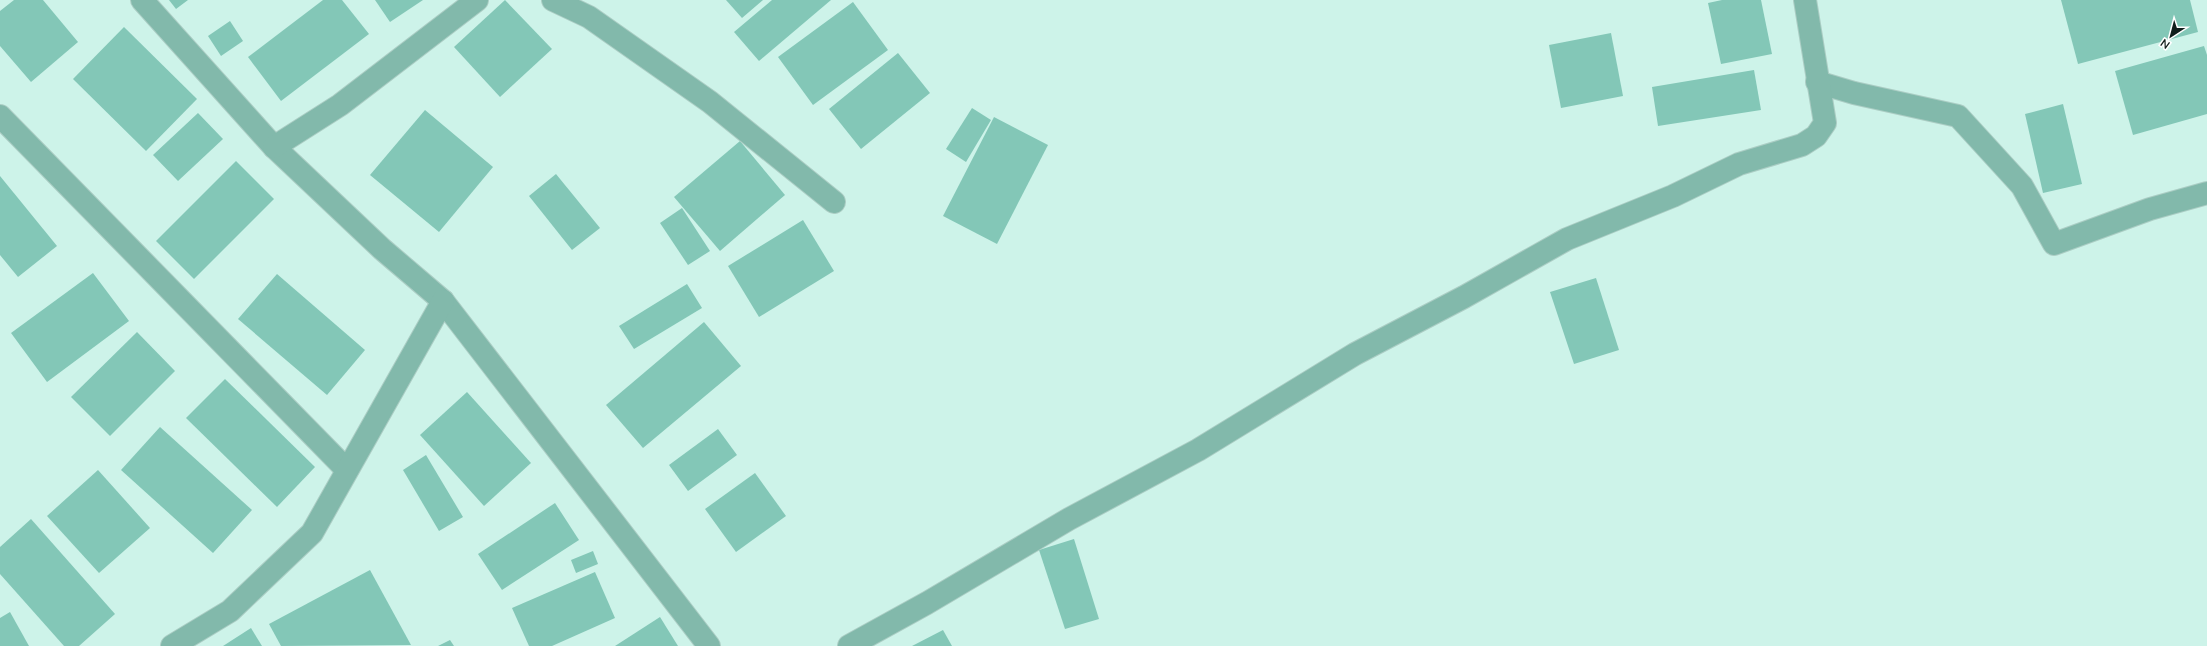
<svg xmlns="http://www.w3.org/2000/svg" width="2207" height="646" font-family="Mulish,sans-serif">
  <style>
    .building { fill: #83c7b7 }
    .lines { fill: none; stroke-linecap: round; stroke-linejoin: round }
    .minor-casing { stroke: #abcdc4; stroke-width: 24 }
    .minor { stroke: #82b9ab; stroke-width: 22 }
  </style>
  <rect width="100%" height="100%" fill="#cdf3e9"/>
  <g class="building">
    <polygon points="14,0 43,0 78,42 31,82 0,46 0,11"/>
    <polygon points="169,0 188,0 176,9"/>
    <polygon points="323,0 342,0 369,34 281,101 248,57"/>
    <polygon points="375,0 423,0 390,22"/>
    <polygon points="505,0 552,49 500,97 454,47"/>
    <polygon points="726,0 763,0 742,18"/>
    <polygon points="772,0 831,0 759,61 734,32"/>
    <polygon points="1722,0 1761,0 1772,54 1721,64 1708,3"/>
    <polygon points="2061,0 2190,0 2198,32 2078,64"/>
    <polygon points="853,2 888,50 813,105 778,57"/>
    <polygon points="230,21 243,41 221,56 208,36"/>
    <polygon points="124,27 197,99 146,151 73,79"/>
    <polygon points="1611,33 1623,96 1561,108 1549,45"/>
    <polygon points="2204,46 2207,55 2207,114 2133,135 2115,71"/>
    <polygon points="898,53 930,93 861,149 829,109"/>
    <polygon points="1754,70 1761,110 1658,126 1652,87"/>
    <polygon points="2063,104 2082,184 2043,193 2025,114"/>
    <polygon points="972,108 991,120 966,162 946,149"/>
    <polygon points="425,110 493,167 439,232 370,175"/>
    <polygon points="198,113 223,139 178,181 153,155"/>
    <polygon points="994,117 1048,145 997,244 943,216"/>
    <polygon points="740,141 785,195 720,251 674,197"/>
    <polygon points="236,161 274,199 194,279 156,241"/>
    <polygon points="556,174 600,228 572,250 529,196"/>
    <polygon points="0,176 57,246 18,277 0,255"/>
    <polygon points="682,208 710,251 688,265 660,223"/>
    <polygon points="803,220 834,271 759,317 728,266"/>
    <polygon points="93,273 129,321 47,382 11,333"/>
    <polygon points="277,274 365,350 327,395 238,319"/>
    <polygon points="1596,278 1619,350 1574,364 1550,292"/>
    <polygon points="687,284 702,308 634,349 619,326"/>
    <polygon points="704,322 741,366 643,448 606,405"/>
    <polygon points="137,332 175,371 110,436 71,397"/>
    <polygon points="225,379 315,467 277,507 186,418"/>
    <polygon points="467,392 531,463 484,506 420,435"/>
    <polygon points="160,427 252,510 213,553 121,470"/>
    <polygon points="718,429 737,455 688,491 669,465"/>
    <polygon points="426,455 463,517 439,531 403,470"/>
    <polygon points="98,470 150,528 99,573 47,516"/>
    <polygon points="755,473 786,516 736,552 705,509"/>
    <polygon points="555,503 579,540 502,590 478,554"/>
    <polygon points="31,519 115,614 79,646 64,646 0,574 0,547"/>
    <polygon points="1074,539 1099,619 1065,629 1039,550"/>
    <polygon points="593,551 598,564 576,573 571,560"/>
    <polygon points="370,570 411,645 281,646 269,624"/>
    <polygon points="595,572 615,618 552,646 529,646 512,608"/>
    <polygon points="10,612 29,646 0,646 0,618"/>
    <polygon points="660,617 678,646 615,646"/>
    <polygon points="251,628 262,646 223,646"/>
    <polygon points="943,630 952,646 912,646"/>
    <polygon points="450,640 454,646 438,646"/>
  </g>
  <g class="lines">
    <g class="minor-casing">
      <g id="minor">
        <polyline points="142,0 274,147 382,249 443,301 709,646"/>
        <polyline points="553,0 589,17 710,102 834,202"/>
        <polyline points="1817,82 1854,93 1958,116 2022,186 2054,244 2150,209 2207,193"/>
        <polyline points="0,116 347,470"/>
        <polyline points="274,147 340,105 477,0"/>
        <polyline points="172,646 230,611 312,533 443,301"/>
        <polyline points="849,646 927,603 1069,519 1198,450 1355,354 1464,297 1567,239 1673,196 1739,164 1802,145 1816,136 1825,123 1805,0"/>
      </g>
    </g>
    <use href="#minor" class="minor"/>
  </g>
  <g transform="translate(2171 36) rotate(216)" stroke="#ffffff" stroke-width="3" paint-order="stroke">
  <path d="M0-3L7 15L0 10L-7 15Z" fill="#101e1b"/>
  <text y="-6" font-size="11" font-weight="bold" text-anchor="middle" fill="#101e1b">N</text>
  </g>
</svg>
